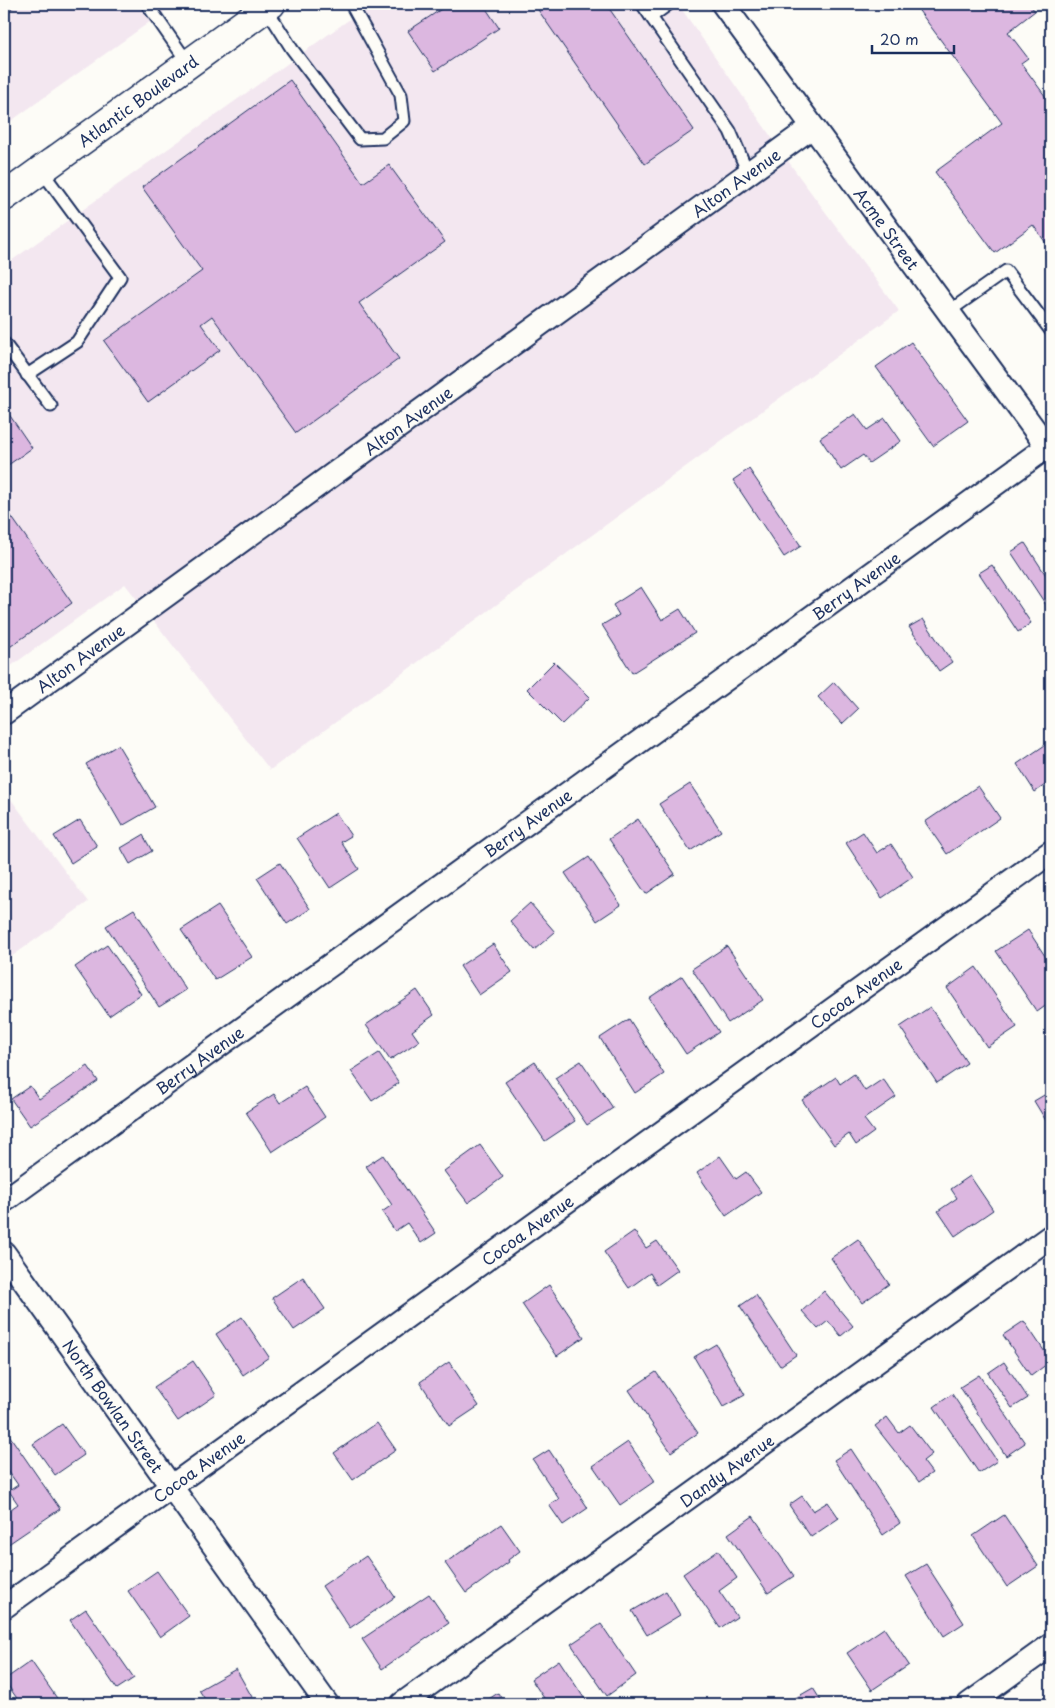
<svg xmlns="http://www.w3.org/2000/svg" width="1055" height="1708" font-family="'Playpen Sans',sans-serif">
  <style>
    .built { fill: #f3e7f0 }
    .building { fill: #dcb7e0; stroke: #1b2f5e }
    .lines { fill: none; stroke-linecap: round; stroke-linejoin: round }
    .lane-casing { stroke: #1b2f5e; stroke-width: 15 }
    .street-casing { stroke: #1b2f5e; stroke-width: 26 }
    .primary-casing { stroke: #1b2f5e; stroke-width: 31 }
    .lane { stroke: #fdfcf7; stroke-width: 11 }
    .street { stroke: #fdfcf7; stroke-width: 22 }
    .primary { stroke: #fdfcf7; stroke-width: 28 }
    .labels { text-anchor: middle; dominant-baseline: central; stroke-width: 4; stroke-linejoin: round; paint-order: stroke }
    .street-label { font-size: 16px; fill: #1b2f5e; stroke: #fdfcf7 }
  </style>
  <rect width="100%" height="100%" fill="#fdfcf7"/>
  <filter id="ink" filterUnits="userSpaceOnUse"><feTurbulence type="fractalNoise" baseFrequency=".02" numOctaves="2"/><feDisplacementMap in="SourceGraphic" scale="10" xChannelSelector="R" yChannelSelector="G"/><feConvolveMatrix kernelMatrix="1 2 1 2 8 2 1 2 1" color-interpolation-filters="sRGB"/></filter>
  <g filter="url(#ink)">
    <g class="built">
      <polygon points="4,4 175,4 4,126"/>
      <polygon points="371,4 678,4 798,175 899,311 270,770 125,584 4,671 4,266"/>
      <polygon points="4,790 88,902 4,962"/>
    </g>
    <g class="building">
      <polygon points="4,4 17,4 4,14"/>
      <polygon points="449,4 483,4 499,28 435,71 408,31"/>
      <polygon points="534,4 606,4 694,130 645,164"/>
      <polygon points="914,4 1029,4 1035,11 1008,32 1028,58 1021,63 1051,104 1051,250 1033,225 995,253 935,172 1002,123"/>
      <polygon points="290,80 363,183 389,165 445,242 359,303 399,359 296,433 212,316 201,324 220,350 148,402 104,341 202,271 142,187"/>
      <polygon points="911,342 968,421 933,446 876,367"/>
      <polygon points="4,407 32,448 4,468"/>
      <polygon points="855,414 867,430 885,418 901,441 869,463 863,455 841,470 820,438"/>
      <polygon points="749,469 801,546 784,557 733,480"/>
      <polygon points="4,506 72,603 4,651"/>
      <polygon points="1025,543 1051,583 1050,611 1011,552"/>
      <polygon points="992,565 1031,623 1018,632 979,573"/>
      <polygon points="641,587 662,620 680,609 695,633 632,673 602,625 619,615 613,605"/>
      <polygon points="923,619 952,662 939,671 909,627"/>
      <polygon points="554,662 590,697 562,724 527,689"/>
      <polygon points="834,682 858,709 842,724 818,697"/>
      <polygon points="1051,741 1051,781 1035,792 1017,764"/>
      <polygon points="118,745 155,807 122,826 86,764"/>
      <polygon points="690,784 721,831 690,851 659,804"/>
      <polygon points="978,786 1000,818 947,854 925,822"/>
      <polygon points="336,813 351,836 341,842 359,869 330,888 297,838"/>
      <polygon points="638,819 675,874 646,894 609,839"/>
      <polygon points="80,820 97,846 71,863 54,836"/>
      <polygon points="863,832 877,853 891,844 913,877 882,898 846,843"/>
      <polygon points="143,835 152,851 130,864 121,848"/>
      <polygon points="589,857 621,905 597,921 565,873"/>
      <polygon points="280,863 310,909 287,924 257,878"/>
      <polygon points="530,903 555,932 534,950 510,921"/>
      <polygon points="218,906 252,957 215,980 181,930"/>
      <polygon points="134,909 186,990 159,1007 106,926"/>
      <polygon points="1028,930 1051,965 1051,1002 1037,1012 996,951"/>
      <polygon points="493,944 512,972 479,995 460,966"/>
      <polygon points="107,945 141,994 109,1016 75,967"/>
      <polygon points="727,946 763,1000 728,1023 692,969"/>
      <polygon points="976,967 1017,1027 987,1047 947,988"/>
      <polygon points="682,976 719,1032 686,1054 649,998"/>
      <polygon points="417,990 434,1015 412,1031 419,1041 390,1060 366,1025"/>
      <polygon points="930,1007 967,1063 937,1083 900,1027"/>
      <polygon points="629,1019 664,1074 635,1093 600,1038"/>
      <polygon points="379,1053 399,1083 372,1101 351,1071"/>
      <polygon points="581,1061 613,1108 587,1125 555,1078"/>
      <polygon points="535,1062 575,1121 545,1141 505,1082"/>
      <polygon points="88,1066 98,1081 30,1126 11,1099 30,1086 39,1099"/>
      <polygon points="854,1074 865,1091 883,1079 896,1097 864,1119 874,1132 856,1145 849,1134 834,1145 802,1100 836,1077 840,1084"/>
      <polygon points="305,1087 325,1117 272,1152 246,1112 274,1094 280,1103"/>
      <polygon points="1051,1091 1051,1129 1034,1101"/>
      <polygon points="480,1145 503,1177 468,1203 444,1171"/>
      <polygon points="383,1155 436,1233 421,1243 407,1223 395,1231 382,1212 392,1205 366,1166"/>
      <polygon points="720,1156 736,1179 746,1172 761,1192 726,1216 697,1173"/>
      <polygon points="970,1176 993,1210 955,1236 938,1211 957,1198 951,1189"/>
      <polygon points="634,1231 646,1248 657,1241 678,1270 657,1285 650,1273 629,1288 604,1252"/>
      <polygon points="858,1239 889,1284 862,1303 831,1258"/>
      <polygon points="303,1277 325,1309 294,1330 272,1298"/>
      <polygon points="549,1285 584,1337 557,1356 522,1304"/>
      <polygon points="824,1291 853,1326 841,1336 828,1321 818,1329 802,1311"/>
      <polygon points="756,1295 796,1355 780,1366 740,1306"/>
      <polygon points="242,1317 269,1357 243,1375 216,1334"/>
      <polygon points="1024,1321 1051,1361 1031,1376 1003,1335"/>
      <polygon points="716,1344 745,1395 723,1407 694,1357"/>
      <polygon points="193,1361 216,1395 178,1421 154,1387"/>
      <polygon points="449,1362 479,1406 449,1426 420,1382"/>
      <polygon points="1004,1362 1028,1398 1012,1408 988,1373"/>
      <polygon points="656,1372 698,1433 671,1452 629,1390"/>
      <polygon points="979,1375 1025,1443 1006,1456 960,1387"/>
      <polygon points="952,1394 997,1461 979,1473 934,1407"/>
      <polygon points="887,1417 899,1433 910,1425 932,1454 923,1461 932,1473 919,1482 875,1426"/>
      <polygon points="377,1423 396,1450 353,1480 334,1453"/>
      <polygon points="62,1424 84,1455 55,1475 33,1444"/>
      <polygon points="5,1429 60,1509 4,1547 4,1514 18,1504 9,1491 18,1485 4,1465"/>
      <polygon points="628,1442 655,1481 620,1505 593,1466"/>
      <polygon points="851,1449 900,1523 883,1535 834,1460"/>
      <polygon points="549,1450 588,1508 563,1525 549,1505 559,1499 533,1460"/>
      <polygon points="802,1496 813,1511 828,1502 839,1518 811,1537 789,1505"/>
      <polygon points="1004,1515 1038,1566 1007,1587 973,1536"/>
      <polygon points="753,1516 794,1576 768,1593 728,1534"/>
      <polygon points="501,1524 520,1551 508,1560 509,1562 466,1593 445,1563"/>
      <polygon points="718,1550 737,1578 719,1591 737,1617 720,1628 683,1574"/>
      <polygon points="366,1556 395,1597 350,1628 322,1586"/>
      <polygon points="926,1564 964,1623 944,1636 906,1576"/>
      <polygon points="157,1571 189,1616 160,1637 128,1591"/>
      <polygon points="666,1591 680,1615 647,1635 632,1611"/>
      <polygon points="429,1594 449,1623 382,1669 362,1639"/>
      <polygon points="86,1609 134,1678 117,1689 70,1620"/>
      <polygon points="601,1624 636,1675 607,1696 571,1644"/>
      <polygon points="884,1628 909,1665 872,1690 847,1653"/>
      <polygon points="559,1660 588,1704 548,1704 531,1679"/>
      <polygon points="31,1661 61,1704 21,1704 4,1680"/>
      <polygon points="236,1669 256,1704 208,1704 199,1690"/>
      <polygon points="813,1688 823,1704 785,1704"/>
      <polygon points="498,1693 505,1704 481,1704"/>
    </g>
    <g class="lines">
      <g class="lane-casing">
        <g id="lane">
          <polyline points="147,4 188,63"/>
          <polyline points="642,4 651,17 669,4"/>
          <polyline points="266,8 292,49 360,139 383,138 404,121 401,95 351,4"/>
          <polyline points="651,17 730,131 748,173"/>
          <polyline points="948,312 1006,271 1051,331"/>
          <polyline points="4,343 51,406"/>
          <polyline points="27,375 77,342 120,277 41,170"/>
        </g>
      </g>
      <g class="street-casing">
        <g id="street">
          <path id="s1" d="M723,4L1051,452"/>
          <path id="s2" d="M4,713L812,127"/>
          <path id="s3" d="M4,1201L1051,444"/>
          <path id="s4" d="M4,1253L327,1704"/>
          <path id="s5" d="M4,1607L1051,852"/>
          <path id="s6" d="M402,1704L1051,1236"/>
          <polyline points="969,1704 1051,1645"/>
        </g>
      </g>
      <g class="primary-casing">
        <g id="primary">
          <path id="s7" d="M4,197L271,4"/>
        </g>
      </g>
      <use href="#lane" class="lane"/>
      <use href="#street" class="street"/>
      <use href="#primary" class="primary"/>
    </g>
  </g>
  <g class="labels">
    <g class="street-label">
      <text stroke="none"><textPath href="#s7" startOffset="165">Atlantic Boulevard</textPath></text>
      <text stroke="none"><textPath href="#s2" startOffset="904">Alton Avenue</textPath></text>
      <text stroke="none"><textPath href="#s1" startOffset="278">Acme Street</textPath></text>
      <text stroke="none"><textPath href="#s2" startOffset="499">Alton Avenue</textPath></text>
      <text stroke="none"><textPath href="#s3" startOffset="1051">Berry Avenue</textPath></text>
      <text stroke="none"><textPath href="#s2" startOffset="94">Alton Avenue</textPath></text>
      <text stroke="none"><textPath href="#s3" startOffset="646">Berry Avenue</textPath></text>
      <text stroke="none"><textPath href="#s5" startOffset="1050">Cocoa Avenue</textPath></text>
      <text stroke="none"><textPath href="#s3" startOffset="241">Berry Avenue</textPath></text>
      <text stroke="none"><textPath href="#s5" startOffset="645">Cocoa Avenue</textPath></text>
      <text stroke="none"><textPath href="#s4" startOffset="188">North Bowlan Street</textPath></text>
      <text stroke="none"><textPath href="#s5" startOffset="240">Cocoa Avenue</textPath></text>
      <text stroke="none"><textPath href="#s6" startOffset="400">Dandy Avenue</textPath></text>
    </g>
  </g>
  <rect width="1055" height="1708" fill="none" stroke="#fdfcf7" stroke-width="20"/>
  <rect x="10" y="10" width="1035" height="1688" fill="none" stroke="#1b2f5e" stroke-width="2" filter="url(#ink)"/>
  <path d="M872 45v8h82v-8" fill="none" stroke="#1b2f5e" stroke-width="2.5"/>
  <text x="880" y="45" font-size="15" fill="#1b2f5e" stroke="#fdfcf7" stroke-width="4" paint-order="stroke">20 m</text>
</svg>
